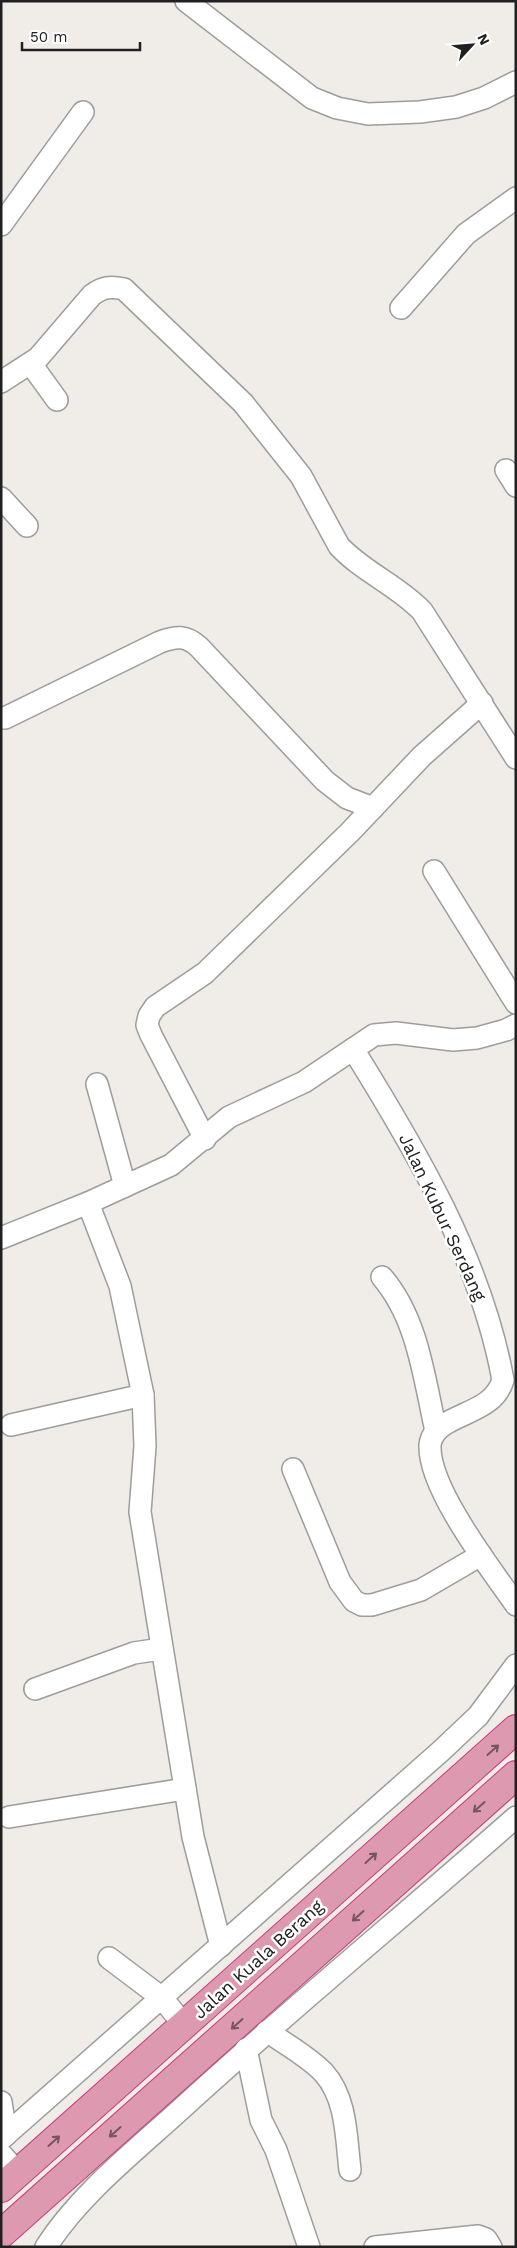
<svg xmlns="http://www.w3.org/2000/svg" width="517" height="2248" font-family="'Work Sans',sans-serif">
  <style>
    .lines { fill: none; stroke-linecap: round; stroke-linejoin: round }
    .minor-casing { stroke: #9d9d9d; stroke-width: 24 }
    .highway-casing { stroke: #c73c7e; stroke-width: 30 }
    .minor { stroke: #fff; stroke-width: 21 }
    .highway { stroke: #dd99af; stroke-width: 28 }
    .oneway { stroke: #755660 }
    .labels { text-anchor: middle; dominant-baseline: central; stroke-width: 5; stroke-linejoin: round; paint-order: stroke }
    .street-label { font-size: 18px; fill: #202020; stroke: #fff }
  </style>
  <rect width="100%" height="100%" fill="#f0ece8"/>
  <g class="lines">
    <g class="minor-casing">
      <g id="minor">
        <polyline points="186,1 312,98 337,108 368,114 420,112 456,107 484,98 516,82"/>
        <polyline points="1,225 83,112"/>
        <polyline points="401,308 466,234 516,198"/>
        <polyline points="31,364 57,400"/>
        <path d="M1,382L38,358L92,295C103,287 110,286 124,289L243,403L301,476L339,546C363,572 397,585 422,611L516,758"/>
        <polyline points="506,470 516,486"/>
        <polyline points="1,498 27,526"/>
        <path d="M5,718L160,642C176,636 186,635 199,647L325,781L347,798L373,808"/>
        <polyline points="434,871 516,1003"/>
        <path d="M353,1049C417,1152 481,1260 503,1380C495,1407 466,1411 445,1424C437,1429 431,1436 430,1445C428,1488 491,1569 516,1605"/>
        <polyline points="97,1084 125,1186"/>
        <polyline points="205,1139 151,1035 147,1025 149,1016 155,1007 205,973 350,832 422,756 482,703"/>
        <polyline points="88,1203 120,1286 143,1395 145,1446 140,1512 193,1837 221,1946"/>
        <polyline points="1,1238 88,1203 171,1165 229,1117 304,1082 374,1035 396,1033 453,1040 477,1038 506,1030 516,1025"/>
        <path d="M382,1277C418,1319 424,1378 436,1431"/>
        <polyline points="11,1425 143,1395"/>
        <polyline points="293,1469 340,1582 354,1601 362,1605 372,1605 421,1590 481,1555"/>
        <polyline points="35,1689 134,1653 161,1649"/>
        <polyline points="9,1817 185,1789"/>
        <polyline points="109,1958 162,1998 184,2025"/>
        <path d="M267,2031C285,2044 309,2057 324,2073C347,2099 346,2137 350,2170"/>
        <polyline points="246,2049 261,2120 276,2150 309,2247"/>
        <polyline points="1,2102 6,2135"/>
        <polyline points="1,2139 441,1751 478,1716 516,1665"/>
        <polyline points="1,2154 18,2173"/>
        <path d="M46,2247C79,2195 135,2151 180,2110C290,2009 405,1915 516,1817"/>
        <polyline points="375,2247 478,2236 486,2239 491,2247"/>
      </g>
    </g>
    <g class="highway-casing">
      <g id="highway">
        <polyline points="1,2188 516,1729"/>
        <polyline points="1,2234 516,1775"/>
      </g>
    </g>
    <use href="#minor" class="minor"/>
    <use href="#highway" class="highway"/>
  </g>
  <defs><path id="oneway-shaft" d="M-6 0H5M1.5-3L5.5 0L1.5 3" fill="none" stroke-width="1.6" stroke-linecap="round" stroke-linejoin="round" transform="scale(1.25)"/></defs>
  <g class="oneway">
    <use href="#oneway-shaft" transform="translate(493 1750) rotate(-42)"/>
    <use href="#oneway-shaft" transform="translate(479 1807) rotate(138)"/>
    <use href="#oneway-shaft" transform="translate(371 1858) rotate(-42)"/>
    <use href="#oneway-shaft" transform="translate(358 1916) rotate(138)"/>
    <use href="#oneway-shaft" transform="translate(237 2024) rotate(138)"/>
    <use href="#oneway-shaft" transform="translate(115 2132) rotate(138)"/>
    <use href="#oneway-shaft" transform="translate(54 2141) rotate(-42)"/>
  </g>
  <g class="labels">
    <g class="street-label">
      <text transform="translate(443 1217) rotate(65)">Jalan Kubur Serdang</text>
      <text transform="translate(258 1959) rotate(-42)">Jalan Kuala Berang</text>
    </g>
  </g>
  <rect width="517" height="2248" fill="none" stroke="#202020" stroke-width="5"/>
  <g transform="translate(472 45) rotate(64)" stroke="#ffffff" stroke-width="4" paint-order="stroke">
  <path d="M0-4L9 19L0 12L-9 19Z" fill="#202020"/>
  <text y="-8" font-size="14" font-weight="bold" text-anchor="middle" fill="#202020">N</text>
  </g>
  <path d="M22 42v8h118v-8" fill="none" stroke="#202020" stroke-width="2.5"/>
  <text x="30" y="42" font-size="15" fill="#202020" stroke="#ffffff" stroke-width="4" paint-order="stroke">50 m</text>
</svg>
